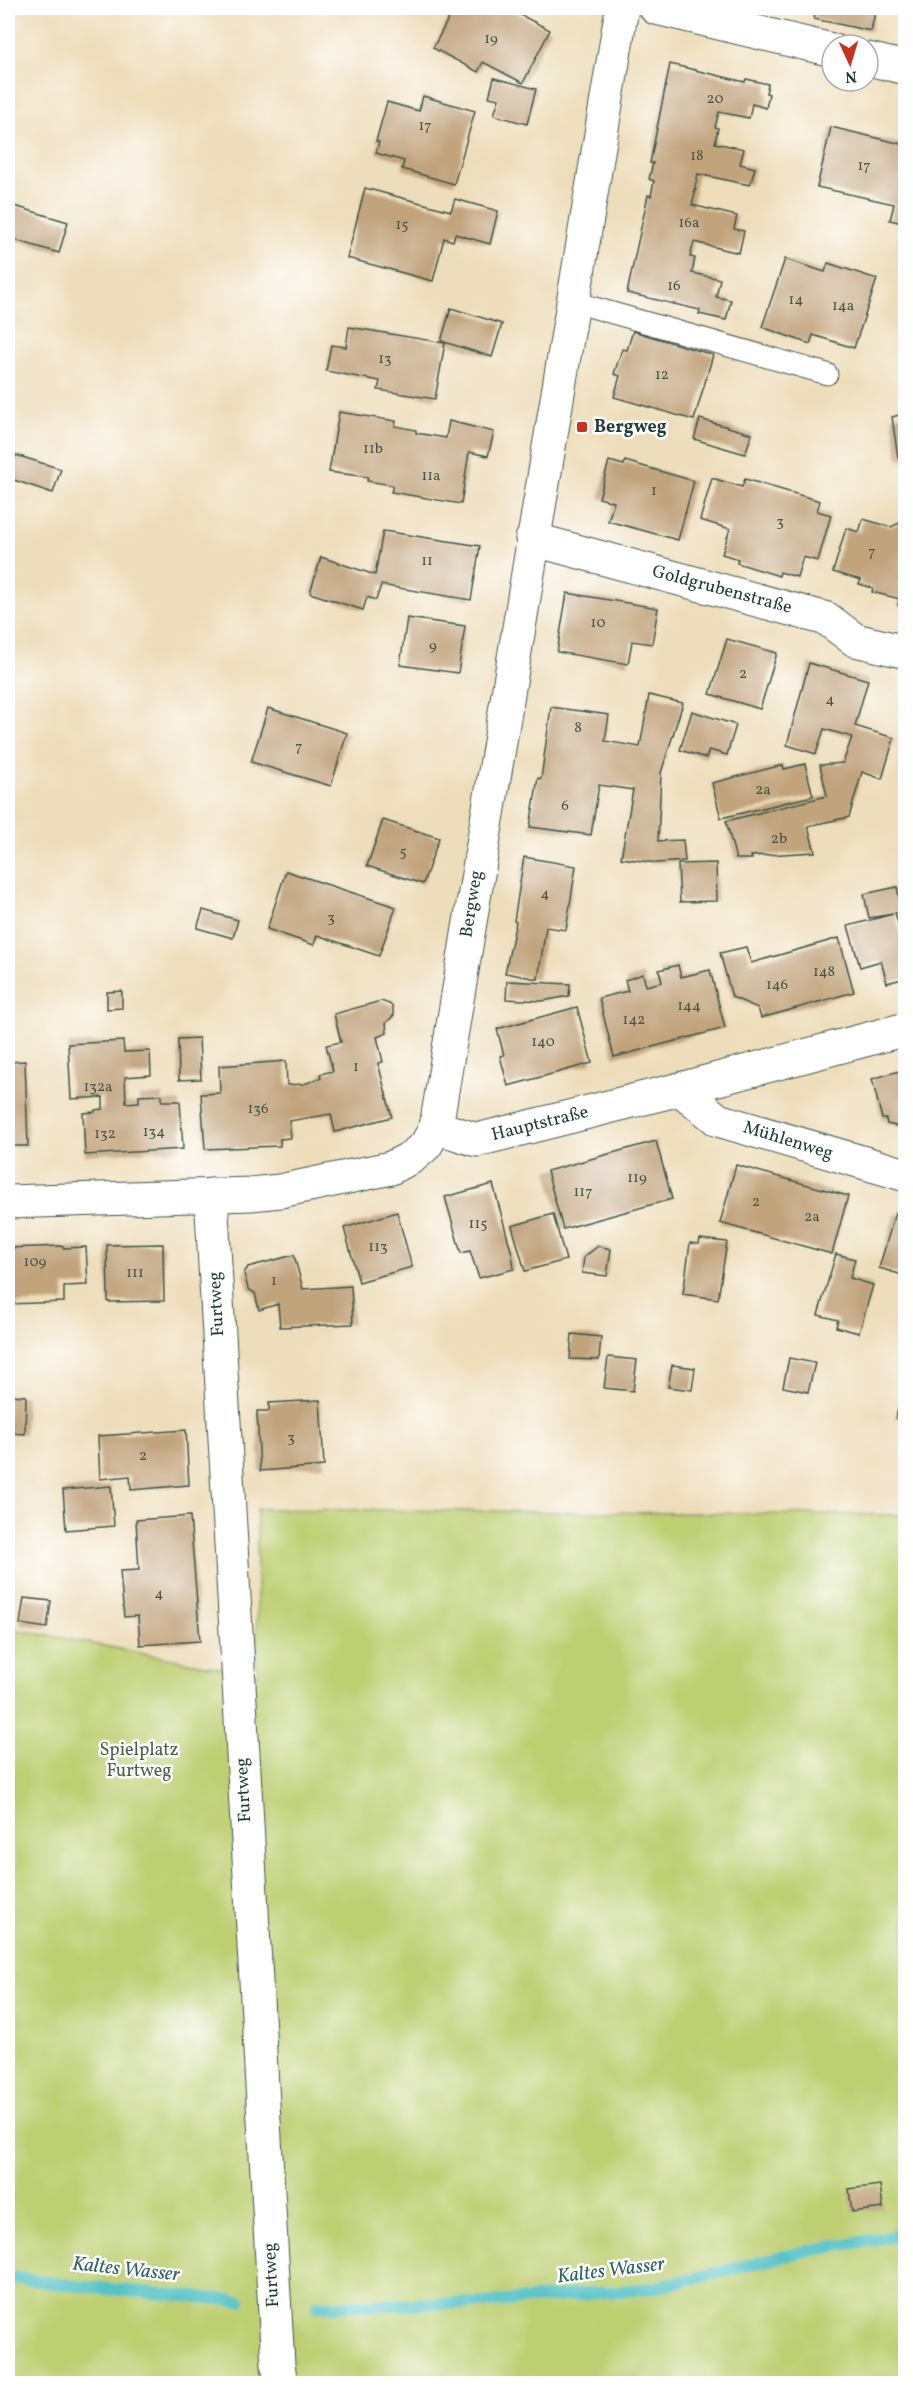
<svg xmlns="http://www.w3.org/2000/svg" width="913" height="2391" font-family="Vollkorn,serif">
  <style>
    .green { fill: #becf72; stroke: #6e8653; stroke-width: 1.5 }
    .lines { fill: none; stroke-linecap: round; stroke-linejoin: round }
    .stream { stroke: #54c2c8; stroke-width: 12 }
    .building { fill: #c1a37c }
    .service-casing { stroke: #3e5548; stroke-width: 23 }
    .minor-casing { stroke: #3e5548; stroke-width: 35 }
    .tertiary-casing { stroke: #3e5548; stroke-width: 35 }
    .service { stroke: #fff; stroke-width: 21 }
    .minor { stroke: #fff; stroke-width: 33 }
    .tertiary { stroke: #fff; stroke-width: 33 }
    .poi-dot { fill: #c8321e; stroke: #fff; stroke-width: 2 }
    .labels { text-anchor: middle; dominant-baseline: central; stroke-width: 5; stroke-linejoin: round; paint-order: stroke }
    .number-label { font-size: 15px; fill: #485646 }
    .poi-label { font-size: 18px; font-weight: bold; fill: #1f3d34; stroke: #fff; text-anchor: start }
    .street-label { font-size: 18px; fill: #1f3d34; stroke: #fff }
    .park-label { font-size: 18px; fill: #476244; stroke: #fff }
    .water-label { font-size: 20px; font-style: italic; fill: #2f6560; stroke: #fff }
  </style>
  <rect width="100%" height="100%" fill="#fff"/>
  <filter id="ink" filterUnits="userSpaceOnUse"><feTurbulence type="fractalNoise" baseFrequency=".0167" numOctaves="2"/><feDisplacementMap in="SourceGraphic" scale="12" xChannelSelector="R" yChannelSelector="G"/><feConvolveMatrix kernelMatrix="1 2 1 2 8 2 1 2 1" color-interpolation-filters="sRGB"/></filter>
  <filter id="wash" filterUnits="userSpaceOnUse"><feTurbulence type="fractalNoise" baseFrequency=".008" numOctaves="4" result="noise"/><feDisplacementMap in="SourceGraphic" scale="24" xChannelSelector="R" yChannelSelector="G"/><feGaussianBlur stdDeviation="1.35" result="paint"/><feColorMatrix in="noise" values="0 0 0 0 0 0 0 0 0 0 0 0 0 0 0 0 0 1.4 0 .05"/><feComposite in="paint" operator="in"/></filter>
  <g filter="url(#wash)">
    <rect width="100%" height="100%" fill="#eeddba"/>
    <polygon class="green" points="257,1509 905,1515 905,2383 8,2383 8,1628 257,1675"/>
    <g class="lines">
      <g class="stream">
        <polyline points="8,2277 77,2286 240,2301"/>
        <polyline points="317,2306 484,2303 653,2288 802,2252 906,2234"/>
      </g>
    </g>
    <g id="blocks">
      <g class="building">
        <polygon points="454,8 507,8 550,30 523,83 483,62 478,72 433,48"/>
        <polygon points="816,8 876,8 871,31 814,19"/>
        <polygon points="890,8 906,8 906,14 889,11"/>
        <polygon points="670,64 745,82 746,79 768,84 766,93 769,94 766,108 752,104 749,118 719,112 715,127 718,128 715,143 744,149 740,164 755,168 750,185 698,174 694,191 696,190 692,205 737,216 734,229 744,231 739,253 694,242 690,257 695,258 692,273 720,279 716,297 731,300 726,320 699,314 700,310 627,293 648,195 651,196 654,181 649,179 653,163 650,163"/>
        <polygon points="494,78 536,89 527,124 494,115 499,99 489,97"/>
        <polygon points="423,96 475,111 454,184 402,169 404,161 376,153 379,142 376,141 387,102 419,111"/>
        <polygon points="831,127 906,145 906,224 890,220 894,204 817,187"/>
        <polygon points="365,188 451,211 455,199 498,211 490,244 455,234 453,241 444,238 433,281 347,258"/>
        <polygon points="8,204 68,222 59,253 8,238"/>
        <polygon points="785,259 825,272 828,263 877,279 854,348 813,335 810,344 762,327"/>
        <polygon points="451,308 502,324 492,357 441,341"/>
        <polygon points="349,327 445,343 435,399 378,390 380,381 326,371 331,345 346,347"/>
        <polygon points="633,331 713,355 694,420 614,397 620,376 614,374 622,349 627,350"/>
        <polygon points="339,412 396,421 395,426 416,430 416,433 446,438 449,421 494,432 488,456 469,452 461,504 391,492 393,485 367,481 368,477 329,472"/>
        <polygon points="906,413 906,460 898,458 892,417"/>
        <polygon points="700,419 752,434 745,454 694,439"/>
        <polygon points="16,455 61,469 53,493 8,478"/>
        <polygon points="609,461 624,465 625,461 694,481 678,540 608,521 614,502 599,498"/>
        <polygon points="712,478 742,487 745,479 820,501 817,511 831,515 818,561 803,557 797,577 780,572 779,576 737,563 738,559 722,554 730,529 700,520"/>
        <polygon points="863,519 891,527 906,520 906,608 898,605 900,599 872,592 873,588 859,584 861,580 833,572 846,528 859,532"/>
        <polygon points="383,531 480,546 471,600 381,585 376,600 367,597 363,610 310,593 321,557 375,575"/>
        <polygon points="567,593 658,608 652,644 632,641 628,664 557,652"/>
        <polygon points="407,618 465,626 458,673 400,665"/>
        <polygon points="727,639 777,653 760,709 710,694"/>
        <polygon points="809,663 868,680 855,726 894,738 882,779 862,772 849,817 808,826 815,852 751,856 752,859 736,859 726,821 827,796 820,765 843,763 852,737 824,729 816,754 787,745"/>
        <polygon points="649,695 683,703 661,773 658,841 683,840 685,861 657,863 621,858 633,790 599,785 591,835 530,827 538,778 541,779 551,707 609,715 605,741 640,747"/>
        <polygon points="268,708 347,733 331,786 251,762"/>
        <polygon points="692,711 736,725 727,755 709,750 706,758 680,750"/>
        <polygon points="805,764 813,796 721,818 712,783 783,765 784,769"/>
        <polygon points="383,820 439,838 423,884 367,866"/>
        <polygon points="524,857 576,866 566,930 546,927 538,979 505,973 516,922 514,921"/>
        <polygon points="716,863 717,901 680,902 678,864"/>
        <polygon points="286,871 396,907 379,956 317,935 314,945 267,929"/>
        <polygon points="897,887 902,912 895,913 906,949 906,978 887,983 881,961 860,967 848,926 893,914 869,918 864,894"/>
        <polygon points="203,910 238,920 233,938 197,928"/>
        <polygon points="839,938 854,992 761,1018 758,1008 732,997 720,953 746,947 751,963"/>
        <polygon points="678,965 681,977 710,970 725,1028 614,1057 599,998 628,991 625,980 643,974 646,986 662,982 659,970"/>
        <polygon points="507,981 570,984 569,996 542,1001 506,999"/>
        <polygon points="122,991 122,1008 107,1009 107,992"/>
        <polygon points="381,1001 392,1005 394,1015 386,1023 387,1033 377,1037 383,1062 378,1063 392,1117 335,1132 331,1114 289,1121 291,1138 280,1139 280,1146 205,1149 201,1094 220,1093 219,1066 286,1061 287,1085 304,1084 321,1078 320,1074 333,1071 326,1045 341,1042 334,1014"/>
        <polygon points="577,1007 592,1063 508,1086 500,1056 504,1055 497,1029"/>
        <polygon points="199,1038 201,1079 179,1080 178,1039"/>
        <polygon points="123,1041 124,1052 150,1051 151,1075 125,1077 126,1103 139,1102 139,1096 162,1095 162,1101 180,1101 183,1149 85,1155 83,1113 95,1112 95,1110 103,1109 103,1097 71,1099 68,1044"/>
        <polygon points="25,1061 28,1146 8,1146 8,1062"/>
        <polygon points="906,1069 906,1128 887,1124 886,1119 882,1119 872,1079"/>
        <polygon points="656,1141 672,1199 563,1229 547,1171"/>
        <polygon points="736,1165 848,1196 832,1254 720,1223"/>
        <polygon points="493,1184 512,1254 514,1269 479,1278 470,1251 461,1253 445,1197"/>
        <polygon points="397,1212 412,1267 359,1282 344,1228"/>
        <polygon points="895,1213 906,1216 906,1276 879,1268"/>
        <polygon points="553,1214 566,1260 525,1271 512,1226"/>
        <polygon points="700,1239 727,1242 718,1299 683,1294 690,1243 699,1244"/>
        <polygon points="163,1244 164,1301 108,1302 107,1245"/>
        <polygon points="63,1246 63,1248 86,1247 88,1285 64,1286 64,1302 8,1304 8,1248"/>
        <polygon points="598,1246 611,1249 607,1276 582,1273 584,1257"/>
        <polygon points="836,1254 855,1259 850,1278 873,1285 859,1333 836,1327 838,1320 818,1315"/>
        <polygon points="294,1255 303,1289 351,1286 353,1324 280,1327 278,1304 259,1310 255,1293 248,1289 244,1273 248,1267"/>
        <polygon points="572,1334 601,1337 599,1360 570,1359"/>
        <polygon points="608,1357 637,1360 633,1391 604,1388"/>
        <polygon points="789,1358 815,1363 808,1392 783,1387"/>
        <polygon points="672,1365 695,1368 692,1390 668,1387"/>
        <polygon points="8,1395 26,1396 25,1434 8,1433"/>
        <polygon points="320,1400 324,1466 260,1471 257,1411 269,1411 269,1403"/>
        <polygon points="900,1401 906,1402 906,1420 896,1418"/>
        <polygon points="186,1430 189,1485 131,1490 130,1476 100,1479 98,1436"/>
        <polygon points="111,1486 114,1526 66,1530 63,1490"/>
        <polygon points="190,1516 200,1641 140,1645 138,1616 124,1617 120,1571 139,1570 136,1520"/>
        <polygon points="24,1598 51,1601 47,1628 20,1624"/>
        <polygon points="880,2185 883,2208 852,2212 849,2189"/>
      </g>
    </g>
  </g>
  <g filter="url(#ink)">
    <use href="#blocks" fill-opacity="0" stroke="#3e5548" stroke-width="1.5"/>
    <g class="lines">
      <g class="service-casing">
        <polyline id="service" points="574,302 827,374"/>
      </g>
      <g class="minor-casing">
        <g id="minor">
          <polyline points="656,8 832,50"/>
          <polyline points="868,59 906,68"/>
          <polyline points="532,539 827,619 855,640 906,652"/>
          <polyline points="680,1089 718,1120 906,1175"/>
          <polyline points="436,1127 477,1140 680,1089 906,1029"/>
          <polyline points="211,1195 278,2365 281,2384"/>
        </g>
      </g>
      <g class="tertiary-casing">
        <polyline id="tertiary" points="8,1202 251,1194 280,1191 391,1168 412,1157 426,1145 436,1127 622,8"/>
      </g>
      <use href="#service" class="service"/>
      <use href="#minor" class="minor"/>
      <use href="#tertiary" class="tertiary"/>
    </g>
  </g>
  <rect class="poi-dot" x="576" y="421" width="12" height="12" rx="3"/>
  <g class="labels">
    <g class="number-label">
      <text x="491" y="39">19</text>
      <text x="715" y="99">20</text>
      <text x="425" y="126">17</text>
      <text x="697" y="156">18</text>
      <text x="864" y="166">17</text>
      <text x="689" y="223">16a</text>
      <text x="402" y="225">15</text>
      <text x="674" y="286">16</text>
      <text x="796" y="300">14</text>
      <text x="843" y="306">14a</text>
      <text x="385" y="359">13</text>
      <text x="662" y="375">12</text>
      <text x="373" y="449">11b</text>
      <text x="431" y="476">11a</text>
      <text x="654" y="491">1</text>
      <text x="780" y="522">3</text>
      <text x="872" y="552">7</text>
      <text x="427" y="561">11</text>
      <text x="598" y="623">10</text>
      <text x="433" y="646">9</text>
      <text x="743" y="674">2</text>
      <text x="830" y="700">4</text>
      <text x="578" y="728">8</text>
      <text x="299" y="747">7</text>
      <text x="763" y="790">2a</text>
      <text x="565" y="806">6</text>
      <text x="779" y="839">2b</text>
      <text x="403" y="852">5</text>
      <text x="545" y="894">4</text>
      <text x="331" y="918">3</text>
      <text x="824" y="972">148</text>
      <text x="777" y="985">146</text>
      <text x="689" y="1006">144</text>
      <text x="634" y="1020">142</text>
      <text x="543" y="1042">140</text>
      <text x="356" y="1067">1</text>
      <text x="98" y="1087">132a</text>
      <text x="258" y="1109">136</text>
      <text x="154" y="1132">134</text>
      <text x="105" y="1134">132</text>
      <text x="637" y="1178">119</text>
      <text x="583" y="1192">117</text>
      <text x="756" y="1202">2</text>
      <text x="812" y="1217">2a</text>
      <text x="478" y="1224">115</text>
      <text x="378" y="1247">113</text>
      <text x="35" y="1262">109</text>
      <text x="135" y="1273">111</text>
      <text x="274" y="1281">1</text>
      <text x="291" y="1438">3</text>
      <text x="143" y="1456">2</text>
      <text x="159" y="1594">4</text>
    </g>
    <g class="poi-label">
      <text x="594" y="427">Bergweg</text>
    </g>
    <g class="street-label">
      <text transform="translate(722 590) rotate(15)">Goldgrubenstraße</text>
      <text transform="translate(472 904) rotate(-81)">Bergweg</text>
      <text transform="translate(540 1124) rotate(-14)">Hauptstraße</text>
      <text transform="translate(788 1141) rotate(17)">Mühlenweg</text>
      <text transform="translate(217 1304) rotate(-93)">Furtweg</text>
      <text transform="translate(244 1790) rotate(-93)">Furtweg</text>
      <text transform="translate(272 2275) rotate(-93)">Furtweg</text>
    </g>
    <g class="park-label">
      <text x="139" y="1750">Spielplatz<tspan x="139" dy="21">Furtweg</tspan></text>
    </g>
    <g class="water-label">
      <text transform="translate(126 2270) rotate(6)">Kaltes Wasser</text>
      <text transform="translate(611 2271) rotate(-7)">Kaltes Wasser</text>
    </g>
  </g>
  <rect width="913" height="2391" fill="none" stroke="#fff" stroke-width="30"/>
  <g transform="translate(850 63) rotate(176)"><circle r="28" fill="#ffffff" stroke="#a5b1ae" stroke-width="1.5"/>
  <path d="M0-4.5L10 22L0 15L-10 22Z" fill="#c8321e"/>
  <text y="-9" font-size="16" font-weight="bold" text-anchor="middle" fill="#1f3d34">N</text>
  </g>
</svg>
